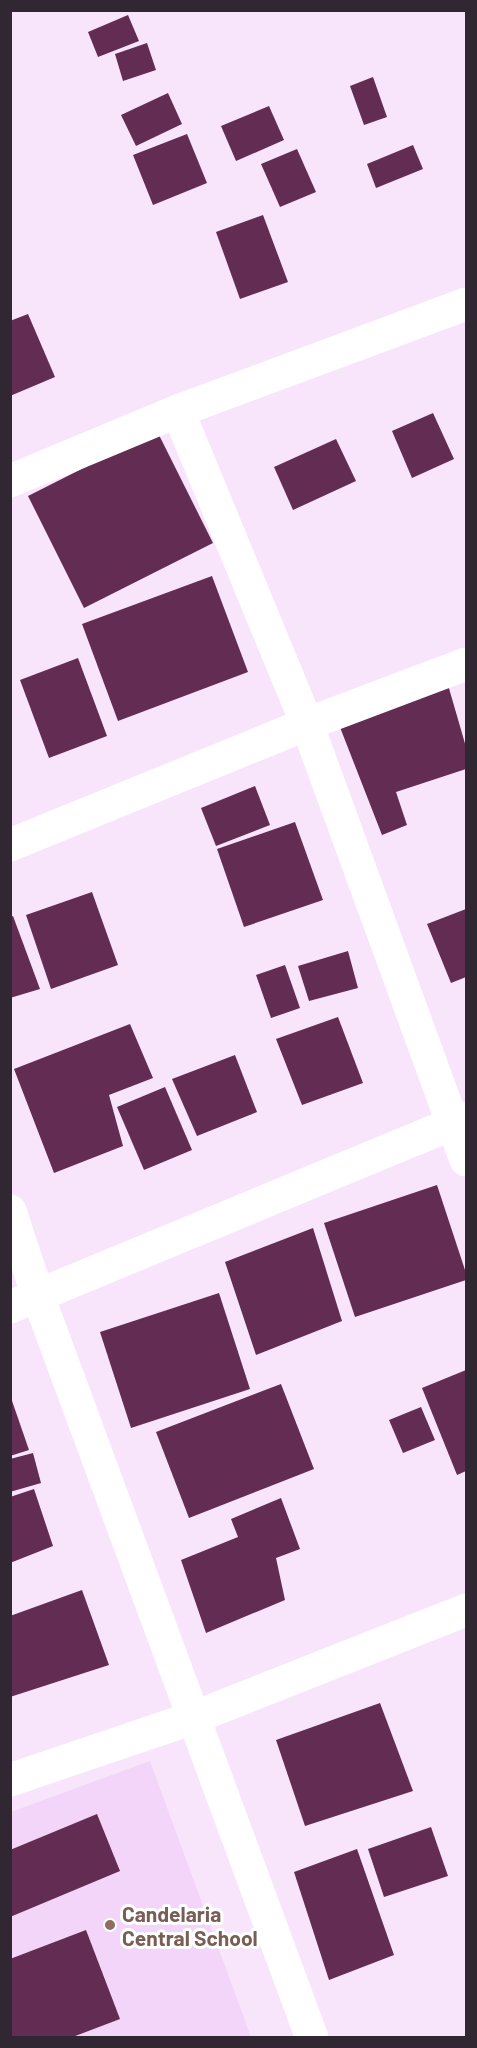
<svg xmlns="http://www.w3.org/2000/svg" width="477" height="2048" font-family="Barlow,sans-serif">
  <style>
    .built { fill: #f2d5f8 }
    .building { fill: #632c52 }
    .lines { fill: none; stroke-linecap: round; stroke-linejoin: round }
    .minor { stroke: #fff; stroke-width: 33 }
    .education-dot { fill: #8d6e63; stroke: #fff; stroke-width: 2 }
    .labels { text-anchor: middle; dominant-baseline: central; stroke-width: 6; stroke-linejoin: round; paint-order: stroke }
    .education-label { font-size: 21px; font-weight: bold; fill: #785e54; stroke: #fff; text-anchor: start }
  </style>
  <rect width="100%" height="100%" fill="#f8e5fc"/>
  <polygon class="built" points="150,1761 251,2037 11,2038 11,1812"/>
  <g class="building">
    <polygon points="128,15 139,41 98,57 88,32"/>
    <polygon points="147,43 156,70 123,81 115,54"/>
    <polygon points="373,77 387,117 364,125 350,86"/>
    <polygon points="168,93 182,124 136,146 121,115"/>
    <polygon points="269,106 284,140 236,161 221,126"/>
    <polygon points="187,134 207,183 153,205 133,155"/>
    <polygon points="413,145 423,169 376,188 367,164"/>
    <polygon points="297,149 316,192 280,207 261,164"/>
    <polygon points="263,215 288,282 240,299 216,232"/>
    <polygon points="28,314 55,377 10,396 10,321"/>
    <polygon points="433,413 454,459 412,478 392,431"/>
    <polygon points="157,431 213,543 84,608 28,496"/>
    <polygon points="336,439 356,481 293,510 274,467"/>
    <polygon points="212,576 248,672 118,721 82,624"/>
    <polygon points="78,658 107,736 49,758 20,680"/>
    <polygon points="446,678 466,747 466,769 396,792 407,825 382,835 336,717"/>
    <polygon points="255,786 270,825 216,846 201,808"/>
    <polygon points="295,822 323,900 244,927 217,849"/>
    <polygon points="92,892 118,965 51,989 26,915"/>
    <polygon points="466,909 466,977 451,983 427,924"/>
    <polygon points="13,916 40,989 10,998 10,917"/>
    <polygon points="348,951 358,988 309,1001 298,966"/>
    <polygon points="285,965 300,1008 271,1018 256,975"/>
    <polygon points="338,1017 363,1083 302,1105 276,1039"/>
    <polygon points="130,1024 153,1078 109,1095 123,1146 54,1173 14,1069"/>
    <polygon points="235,1055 257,1112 197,1136 172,1079"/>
    <polygon points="165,1087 192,1150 144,1170 117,1107"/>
    <polygon points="437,1185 466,1273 466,1280 355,1317 324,1223"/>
    <polygon points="313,1228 342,1321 256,1355 225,1262"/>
    <polygon points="219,1293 250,1389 131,1428 100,1332"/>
    <polygon points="466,1370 466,1471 457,1475 422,1388"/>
    <polygon points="281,1384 314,1469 189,1518 156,1432"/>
    <polygon points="10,1395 29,1450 10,1456"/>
    <polygon points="421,1407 435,1440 403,1453 389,1420"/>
    <polygon points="33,1453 41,1483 10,1492 10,1459"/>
    <polygon points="34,1489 53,1546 10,1563 10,1497"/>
    <polygon points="281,1498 300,1549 276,1558 285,1600 206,1633 181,1560 238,1537 231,1519"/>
    <polygon points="82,1590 109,1665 10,1697 10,1616"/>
    <polygon points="380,1703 413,1791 305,1826 276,1740"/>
    <polygon points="97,1814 120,1871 10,1917 10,1850"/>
    <polygon points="431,1827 448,1876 384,1897 368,1849"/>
    <polygon points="357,1849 394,1955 329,1980 294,1872"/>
    <polygon points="86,1930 120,2019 70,2038 10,2038 10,1959"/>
  </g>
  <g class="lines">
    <g class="minor">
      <polyline points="178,411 307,724 466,1160"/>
      <polyline points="10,481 178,411 466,304"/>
      <polyline points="10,845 307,724 466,664"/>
      <polyline points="10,1211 38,1296 312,2038"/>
      <polyline points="10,1307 466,1118"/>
      <polyline points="10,1780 193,1718 466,1610"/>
    </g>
  </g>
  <circle class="education-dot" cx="110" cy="1925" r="6"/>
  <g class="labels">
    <g class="education-label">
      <text x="122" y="1913">Candelaria<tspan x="122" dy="24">Central School</tspan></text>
    </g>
  </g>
  <rect width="477" height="2048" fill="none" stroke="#302732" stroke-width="24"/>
</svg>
